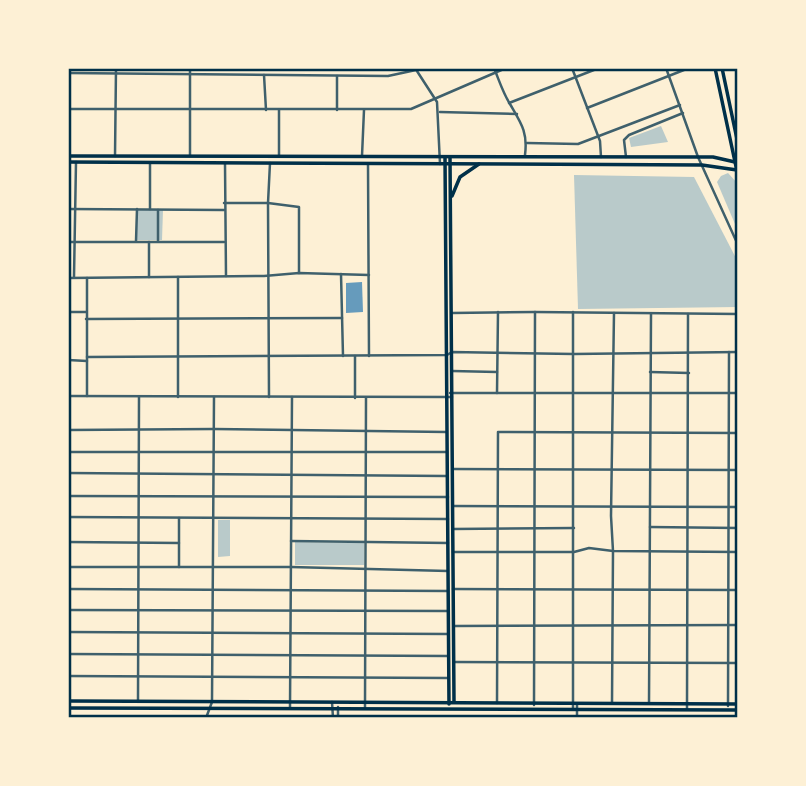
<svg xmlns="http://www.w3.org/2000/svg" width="806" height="786" font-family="'Roboto Condensed',sans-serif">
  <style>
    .green { fill: #b9caca }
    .water { fill: #669bbc }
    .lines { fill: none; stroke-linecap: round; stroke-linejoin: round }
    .minor { stroke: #3f606c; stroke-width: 2.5 }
    .tertiary { stroke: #3f606c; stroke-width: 2.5 }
    .secondary { stroke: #003049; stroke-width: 3.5 }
    .primary { stroke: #003049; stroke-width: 3.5 }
    .neatline { fill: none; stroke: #003049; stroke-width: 2.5 }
  </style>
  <rect width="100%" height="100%" fill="#fdf0d5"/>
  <g class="green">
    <polygon points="661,126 668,142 631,147 629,138"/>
    <polygon points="728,173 738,184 738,231 717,182 721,176"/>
    <polygon points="574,175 694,177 738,262 738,307 578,309"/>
    <polygon points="137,209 163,210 162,240 137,240"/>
    <polygon points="218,520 230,520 230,556 218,557"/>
    <polygon points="295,542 364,543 364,565 295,565"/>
  </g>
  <polygon class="water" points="362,282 363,312 346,313 346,283"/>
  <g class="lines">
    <g class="minor">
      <polyline points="190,68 190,156"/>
      <polyline points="415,68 437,102 440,164"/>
      <path d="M494,68C499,80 503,93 510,104C521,123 528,132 525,155"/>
      <polyline points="572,68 600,141 601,157"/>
      <polyline points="68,73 388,76 416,70"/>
      <polyline points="264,75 266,110"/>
      <polyline points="509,103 599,68"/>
      <polyline points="587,108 689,68"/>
      <polyline points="68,109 411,109 506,68"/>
      <polyline points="337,110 337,76"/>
      <polyline points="440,112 517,114"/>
      <polyline points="527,143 578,144 680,105"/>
      <polyline points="279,155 279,110"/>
      <polyline points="115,156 116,68"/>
      <polyline points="362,156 364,110"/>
      <polyline points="626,157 624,140 629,135 683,113"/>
      <polyline points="225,164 226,276"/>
      <polyline points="368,164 369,356"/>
      <polyline points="224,203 268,203 299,207 299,273"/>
      <polyline points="68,209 224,210"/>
      <polyline points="150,209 150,164"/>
      <polyline points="136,241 137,209"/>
      <polyline points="158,241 158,210"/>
      <polyline points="68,242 224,242"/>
      <polyline points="341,274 343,356"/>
      <polyline points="74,277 76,162"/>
      <polyline points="149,277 149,242"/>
      <polyline points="68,278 264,276 299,273 369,275"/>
      <polyline points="87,278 87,396"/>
      <polyline points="68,312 86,312"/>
      <polyline points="452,313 535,312 738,314"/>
      <polyline points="86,319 342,318"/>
      <polyline points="87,357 447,355 452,352 574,354 738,352"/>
      <polyline points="68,360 87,361"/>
      <polyline points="452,371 497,372"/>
      <polyline points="650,372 689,373"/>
      <polyline points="497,393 498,312"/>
      <polyline points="68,396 452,397"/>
      <polyline points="178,397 178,277"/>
      <polyline points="269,397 268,203 270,163"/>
      <polyline points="355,398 355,356"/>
      <polyline points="68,430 214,429 446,432"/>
      <polyline points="68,452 447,452"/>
      <polyline points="453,469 738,470"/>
      <polyline points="68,473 446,476"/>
      <polyline points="68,496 448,497"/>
      <polyline points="453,506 738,507"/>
      <polyline points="68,517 448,519"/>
      <polyline points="179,518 179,567"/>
      <polyline points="650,527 738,528"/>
      <polyline points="453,529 574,528"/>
      <polyline points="291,541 448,543"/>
      <polyline points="68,542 179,543"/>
      <polyline points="453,552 574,552 589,548 613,551 738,552"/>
      <polyline points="68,567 291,567 448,571"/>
      <polyline points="68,589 448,591"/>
      <polyline points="453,589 738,590"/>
      <polyline points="68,610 448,611"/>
      <polyline points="454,626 738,625"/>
      <polyline points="68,632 448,634"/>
      <polyline points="68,654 448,656"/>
      <polyline points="454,662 738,663"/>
      <polyline points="68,676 448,678"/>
      <polyline points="138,701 139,397"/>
      <polyline points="497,703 498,432 738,433"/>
      <polyline points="612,703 613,551 611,516 614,313"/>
      <polyline points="649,703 651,314"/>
      <polyline points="534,705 535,312"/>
      <polyline points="728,706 729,352"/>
      <polyline points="290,708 292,397"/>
      <polyline points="365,708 366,398"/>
      <polyline points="573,709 573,312"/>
      <polyline points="687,709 688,314"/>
      <polyline points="206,718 212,702 214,397"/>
    </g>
    <g class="tertiary">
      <polyline points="666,68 698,157 738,245"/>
      <polyline points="450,393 738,393"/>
      <polyline points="332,702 333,718"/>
      <polyline points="338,707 338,718"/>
      <polyline points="577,718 577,704"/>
    </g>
    <g class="secondary">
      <polyline points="445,157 449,704"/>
      <polyline points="450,157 454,702"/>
      <polyline points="68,701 738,704"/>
      <polyline points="68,708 738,710"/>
    </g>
    <g class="primary">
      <polyline points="715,68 738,176"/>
      <polyline points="722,68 738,144"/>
      <polyline points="68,156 713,157 735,162"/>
      <polyline points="68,162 702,165 737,170"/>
      <polyline points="452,196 460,177 479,164"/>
    </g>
  </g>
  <rect width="806" height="786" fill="none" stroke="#fdf0d5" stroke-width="140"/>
  <rect x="70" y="70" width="666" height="646" class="neatline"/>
</svg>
